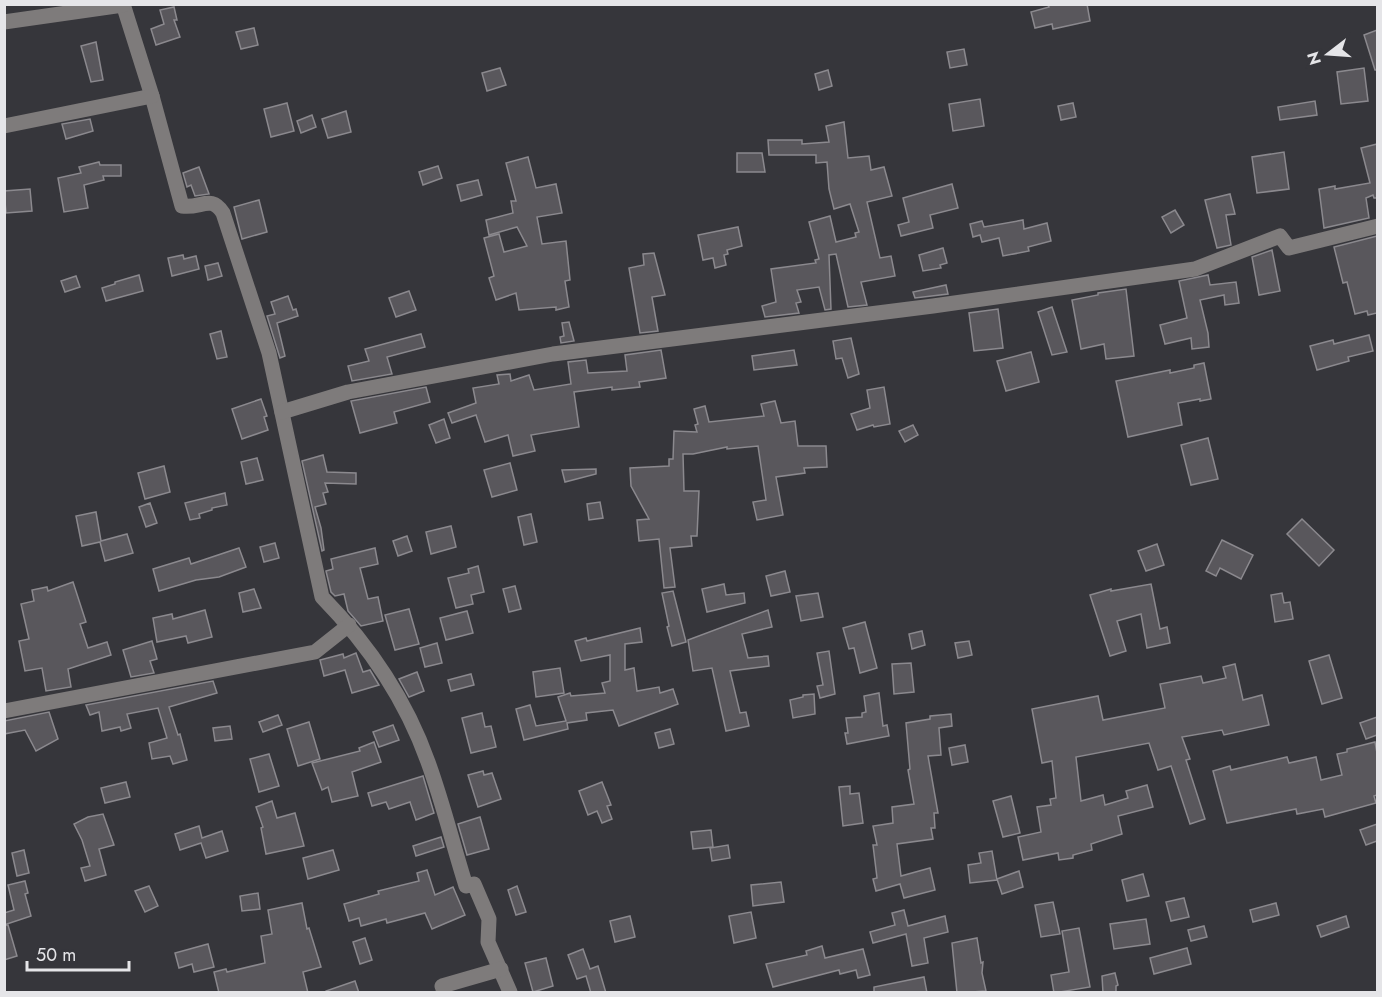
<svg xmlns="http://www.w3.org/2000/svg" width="1382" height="997" font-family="Jost,sans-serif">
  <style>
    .building { fill: #59575c; stroke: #8b898e; stroke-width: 1.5 }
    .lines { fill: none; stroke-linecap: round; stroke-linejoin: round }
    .minor { stroke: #7e7b7b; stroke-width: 15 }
  </style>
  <rect width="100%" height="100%" fill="#36363b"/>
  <g class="building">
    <polygon points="1048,4 1087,4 1090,21 1053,29 1052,24 1035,28 1031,12 1049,7"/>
    <polygon points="174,7 177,20 174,20 180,37 156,45 151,29 164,24 160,10"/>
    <polygon points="254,28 258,45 241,49 236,32"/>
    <polygon points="1377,30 1377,70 1375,70 1364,35"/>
    <polygon points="96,42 103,80 91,82 81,46"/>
    <polygon points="964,49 967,65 950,68 947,52"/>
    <polygon points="500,68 506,85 487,91 482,73"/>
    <polygon points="1364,68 1368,101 1341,104 1337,72"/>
    <polygon points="828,70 832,86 819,90 815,74"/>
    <polygon points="980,99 984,126 953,131 949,104"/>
    <polygon points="1315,101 1317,115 1280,120 1278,107"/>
    <polygon points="287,103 294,131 271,137 264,109"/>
    <polygon points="1073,103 1076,117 1061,120 1058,106"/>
    <polygon points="346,111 351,132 328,138 322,119"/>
    <polygon points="312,115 316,127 301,133 297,121"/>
    <polygon points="90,119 93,131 66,139 62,124"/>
    <polygon points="844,122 848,158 869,156 871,170 884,167 892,196 867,202 880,258 891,256 895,276 861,282 867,305 848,307 836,254 829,255 831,309 825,310 819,287 797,290 801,302 796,303 799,313 765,317 762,306 776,302 771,269 816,263 815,260 819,259 809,222 830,216 836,242 856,237 855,233 859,232 850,204 834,209 829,189 827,162 816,163 816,155 769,155 768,140 802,140 802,144 829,142 826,126"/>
    <polygon points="1377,144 1377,198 1374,198 1373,195 1366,198 1369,218 1324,228 1319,189 1335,186 1335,189 1370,183 1361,148"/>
    <polygon points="1284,152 1289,189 1257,193 1252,157"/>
    <polygon points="737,153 762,153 765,172 737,172"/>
    <polygon points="528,157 536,188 556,184 562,213 537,217 542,244 566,241 570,280 565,281 569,307 556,310 556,307 519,310 516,293 496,300 489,278 494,276 484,238 499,234 504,252 527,246 517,227 489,235 486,220 513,213 511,201 516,201 506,163"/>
    <polygon points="99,162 100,165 121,165 121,176 103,176 104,180 84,185 88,208 64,212 58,178 81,173 79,167"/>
    <polygon points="438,166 442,178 423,185 419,172"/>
    <polygon points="199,167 209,194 195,196 191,185 187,187 183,173"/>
    <polygon points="478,180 482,195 461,201 457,185"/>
    <polygon points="952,184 958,208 930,215 933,228 901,236 898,225 909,222 903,198"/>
    <polygon points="30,189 32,211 6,213 4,191"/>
    <polygon points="1230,194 1235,214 1226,215 1231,245 1217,248 1205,200"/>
    <polygon points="259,200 267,232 242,239 234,207"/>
    <polygon points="1175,210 1184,225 1171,233 1162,217"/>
    <polygon points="1023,220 1024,229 1047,223 1051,241 1028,247 1029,251 1003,256 999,238 982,242 980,235 973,237 970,224 982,221 984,227"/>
    <polygon points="738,227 742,246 727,250 728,254 724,255 726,265 715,268 713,258 703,260 698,235"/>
    <polygon points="1377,236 1377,313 1368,315 1367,311 1355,314 1347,282 1343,283 1334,247"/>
    <polygon points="943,248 947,263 940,265 941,268 923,271 919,255"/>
    <polygon points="1272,250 1280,291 1259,295 1252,257"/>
    <polygon points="654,253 665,295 652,297 658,331 640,333 629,268 644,265 643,254"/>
    <polygon points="183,255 184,259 196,256 199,269 172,276 168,258"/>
    <polygon points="218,263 222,276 208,280 205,266"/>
    <polygon points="139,275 143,291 106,301 102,288 115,284 115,282"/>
    <polygon points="1208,275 1210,285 1236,282 1239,303 1225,305 1224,295 1200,300 1208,333 1209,347 1192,349 1191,338 1165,344 1160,325 1187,318 1179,281"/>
    <polygon points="76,276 80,287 65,292 61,281"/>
    <polygon points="946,285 948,294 915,298 913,292"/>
    <polygon points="1126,289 1134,356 1106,359 1104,344 1081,349 1072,300 1098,295 1098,293"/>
    <polygon points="409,291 416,310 396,317 389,298"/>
    <polygon points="288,296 293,310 296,309 298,316 277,323 285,356 280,358 267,316 275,314 271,302"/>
    <polygon points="1052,307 1067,352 1052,355 1038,312"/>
    <polygon points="998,309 1003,348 974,351 969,313"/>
    <polygon points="569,322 574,341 561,343 560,337 564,336 562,323"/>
    <polygon points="221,331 227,357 217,359 210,334"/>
    <polygon points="421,334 425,347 387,357 392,374 352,381 348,366 369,361 365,349"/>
    <polygon points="1369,335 1373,351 1348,357 1349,361 1317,370 1310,346 1333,340 1334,344"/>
    <polygon points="851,338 859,374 848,378 842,358 836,359 833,341"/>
    <polygon points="661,350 666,378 639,382 640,387 612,390 612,387 574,392 579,427 531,435 535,451 513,456 508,435 485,442 476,415 452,423 448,413 476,403 473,388 499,384 497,375 510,374 511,381 529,375 534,390 571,384 568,362 586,360 588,373 627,371 625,355"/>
    <polygon points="794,350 797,365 754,370 752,356"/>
    <polygon points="1031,352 1039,382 1006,391 997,361"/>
    <polygon points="1204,363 1211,399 1200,401 1200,399 1178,403 1182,425 1128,437 1116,381 1170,370 1170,373 1194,368 1194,365"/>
    <polygon points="426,387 430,402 394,412 397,423 360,433 351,401"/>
    <polygon points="884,387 890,424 874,427 873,425 857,430 851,414 870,408 867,390"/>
    <polygon points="261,399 267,416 264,417 268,430 242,439 232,409"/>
    <polygon points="775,401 781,423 795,421 798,446 826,446 827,467 804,468 805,473 776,477 783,515 757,520 753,502 766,500 758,446 727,449 727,447 693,454 683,454 684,491 699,491 697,536 691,536 692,546 670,548 675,587 664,588 659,539 639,541 637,520 649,519 631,486 630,468 669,466 669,459 673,459 674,431 697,432 695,425 698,424 694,409 705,406 709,422 764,416 761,404"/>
    <polygon points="444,419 450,438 436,443 429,425"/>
    <polygon points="913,425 918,435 905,442 899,431"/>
    <polygon points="1208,438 1218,479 1191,485 1181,445"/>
    <polygon points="323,455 327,472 356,473 356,484 325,483 328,492 323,493 326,504 315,507 321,528 324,550 322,551 302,461"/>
    <polygon points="257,458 263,480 246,484 241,462"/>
    <polygon points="510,463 517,490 492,497 484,470"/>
    <polygon points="164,466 170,492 145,499 138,473"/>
    <polygon points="596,469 596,474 565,482 562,470"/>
    <polygon points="225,493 227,505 212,508 212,510 199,514 200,518 190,520 185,503"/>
    <polygon points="600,502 603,518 589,520 587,504"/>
    <polygon points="150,503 157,523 146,527 139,507"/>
    <polygon points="96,512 101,541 127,534 133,553 105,561 100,542 82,546 76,516"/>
    <polygon points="531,514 537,542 524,545 518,517"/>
    <polygon points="1302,519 1334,550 1319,566 1287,534"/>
    <polygon points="451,526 456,547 431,554 426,532"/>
    <polygon points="407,536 412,551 398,556 393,541"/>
    <polygon points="1222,540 1253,555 1241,579 1220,568 1216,576 1206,571"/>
    <polygon points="275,543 279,558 264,562 260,547"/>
    <polygon points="1157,544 1164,565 1146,571 1138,551"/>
    <polygon points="239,548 246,567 219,577 196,580 159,591 153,569 189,558 191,564"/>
    <polygon points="375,548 378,564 360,568 368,599 378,597 383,621 361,626 348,611 344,594 335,596 331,592 326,571 333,569 331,559"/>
    <polygon points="478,566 484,592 471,595 473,604 456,608 448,578 469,573 468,569"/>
    <polygon points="785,571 790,592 771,596 766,576"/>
    <polygon points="73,582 86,622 80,624 88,648 107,642 111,655 68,669 71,687 46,691 42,668 25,671 19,641 29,639 21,604 34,601 32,590 47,587 48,591"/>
    <polygon points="724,584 726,595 744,593 745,603 707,612 702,589"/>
    <polygon points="1151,584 1160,629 1167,627 1170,643 1147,648 1141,614 1117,621 1126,651 1110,656 1090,595 1111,589 1111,591"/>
    <polygon points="515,586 521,609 509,612 503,589"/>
    <polygon points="254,589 261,608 243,612 239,593"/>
    <polygon points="673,591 686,642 672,646 667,627 669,626 662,593"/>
    <polygon points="818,593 823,617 801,621 796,596"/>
    <polygon points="1282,593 1284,603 1290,602 1293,619 1275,622 1271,595"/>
    <polygon points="409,609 419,644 395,650 385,615"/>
    <polygon points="205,610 212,637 188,643 186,636 157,642 153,618 172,614 173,619"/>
    <polygon points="768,610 772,627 742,634 748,658 768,656 769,666 730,671 740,713 746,712 749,726 726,731 712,668 693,671 688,640"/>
    <polygon points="467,611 473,633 446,640 440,618"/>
    <polygon points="865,622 877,668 860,673 854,648 849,649 843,628"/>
    <polygon points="640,628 642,642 625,644 625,670 634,668 637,691 659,687 660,693 673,689 678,704 619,726 613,710 586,713 587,720 567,723 568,729 524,740 516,709 530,705 536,726 566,721 558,697 570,693 571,696 605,693 602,683 610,681 610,655 581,661 575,641 586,638 587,641"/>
    <polygon points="922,631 925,645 912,649 909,634"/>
    <polygon points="152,641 157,659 150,661 154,673 131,677 123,650"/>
    <polygon points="969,641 972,655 958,658 955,643"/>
    <polygon points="437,643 442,663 425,667 420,648"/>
    <polygon points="829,651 835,694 820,698 817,686 823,685 817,653"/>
    <polygon points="356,653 363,672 370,670 379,685 352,693 345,670 324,676 320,660 343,654 344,658"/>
    <polygon points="1329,655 1342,698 1322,704 1309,661"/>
    <polygon points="911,663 914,692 894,694 892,664"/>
    <polygon points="1235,664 1243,700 1262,695 1269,725 1224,735 1222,730 1182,737 1190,759 1186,760 1205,819 1190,824 1171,766 1158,770 1149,743 1076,757 1081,801 1103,795 1105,805 1128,798 1126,791 1147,785 1153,807 1118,816 1122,834 1091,844 1092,850 1073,855 1073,858 1059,860 1058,853 1023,860 1018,837 1041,832 1037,807 1051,805 1050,799 1056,798 1052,761 1042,763 1032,709 1098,696 1103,720 1165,708 1160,684 1201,676 1203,683 1226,678 1223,667"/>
    <polygon points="560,668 564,693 536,697 533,672"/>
    <polygon points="417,672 424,691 409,697 399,679"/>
    <polygon points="471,674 474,685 451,691 448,680"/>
    <polygon points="213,681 217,693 169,707 178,735 180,734 187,760 173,764 170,756 152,759 149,743 167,738 158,708 127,714 131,728 121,731 120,727 102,731 99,712 90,715 86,705"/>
    <polygon points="879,693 883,726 887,725 889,736 847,744 845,733 848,733 846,718 862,717 862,713 866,712 864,696"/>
    <polygon points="814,694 815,714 793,718 790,700 803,697 803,695"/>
    <polygon points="49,712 58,739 36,751 25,730 4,734 4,721"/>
    <polygon points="482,713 485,727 491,726 496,747 471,753 462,718"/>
    <polygon points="951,714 952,726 939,728 941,755 928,756 938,813 934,813 935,828 931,828 933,839 897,844 901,876 930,868 935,890 904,898 900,884 876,891 873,879 877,878 873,845 877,845 873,826 893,823 892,807 914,804 908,770 910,769 906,723 930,719 930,716"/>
    <polygon points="278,715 282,725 263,732 259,722"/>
    <polygon points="1377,717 1377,735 1366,739 1360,723"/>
    <polygon points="309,722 320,759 298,766 287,729"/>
    <polygon points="393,725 399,740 379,747 373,732"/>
    <polygon points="230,726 232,739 215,741 213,728"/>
    <polygon points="670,729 674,744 659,748 655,733"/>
    <polygon points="374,742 381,762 352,772 358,796 332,802 328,787 322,790 312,763 360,751 359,748"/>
    <polygon points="1375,742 1377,753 1377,795 1374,796 1376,803 1325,817 1323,809 1297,814 1296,809 1227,823 1213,771 1230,766 1231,770 1287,757 1289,763 1316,757 1321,780 1342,775 1337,754 1347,752 1347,749"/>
    <polygon points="965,745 968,762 952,765 949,748"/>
    <polygon points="269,754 279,786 259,792 250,759"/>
    <polygon points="483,771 484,775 492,773 501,799 478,807 468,775"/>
    <polygon points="423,776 434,813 416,820 410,802 389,809 386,802 372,806 368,793"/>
    <polygon points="126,782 130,797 105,803 101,788"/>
    <polygon points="602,782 611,805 607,806 612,819 602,823 597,811 588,815 579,791"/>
    <polygon points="850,786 850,794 859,793 863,823 843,826 839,787"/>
    <polygon points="1011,796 1020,833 1003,837 993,801"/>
    <polygon points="272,801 277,818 295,813 304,846 266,854 261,828 263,827 256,807"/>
    <polygon points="103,814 114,845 99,849 106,875 85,881 81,868 90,866 82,840 74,824 88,817"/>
    <polygon points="480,817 489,849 467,855 458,824"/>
    <polygon points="1377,824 1377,841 1366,845 1360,830"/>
    <polygon points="199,826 202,838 222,831 228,851 206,858 201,843 180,850 175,834"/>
    <polygon points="711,830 713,847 693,849 691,832"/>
    <polygon points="441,837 444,847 416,856 413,846"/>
    <polygon points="728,845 730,858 712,861 710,848"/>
    <polygon points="24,850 29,873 17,876 12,853"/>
    <polygon points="333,850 339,870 308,879 303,858"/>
    <polygon points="992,851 997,880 970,883 968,865 981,863 979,853"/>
    <polygon points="427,870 435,895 453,887 465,915 432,929 425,913 387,923 386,919 361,926 359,918 349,921 344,904 379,894 378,891 419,881 417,873"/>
    <polygon points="1019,871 1023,887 1002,894 997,879"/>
    <polygon points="1143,874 1149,896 1127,901 1122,880"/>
    <polygon points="25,881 28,893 25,894 31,916 4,925 4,913 14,910 8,885"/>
    <polygon points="781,882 784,902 753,906 751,885"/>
    <polygon points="149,886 158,906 145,912 135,891"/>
    <polygon points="517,886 526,912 516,915 508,890"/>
    <polygon points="258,893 260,909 242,911 240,896"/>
    <polygon points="1184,898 1189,917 1171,921 1166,902"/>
    <polygon points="1053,902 1060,934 1041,937 1035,905"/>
    <polygon points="302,903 307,929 309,928 321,967 303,972 308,993 219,993 214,972 226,969 227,972 265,963 261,936 272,934 268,910"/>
    <polygon points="1276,903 1279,915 1253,922 1250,910"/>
    <polygon points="904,910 908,926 945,916 948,932 924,938 928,963 912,966 906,934 873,943 870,932 895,925 892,913"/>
    <polygon points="751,912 756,938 734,943 729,916"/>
    <polygon points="630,916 635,937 615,942 610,921"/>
    <polygon points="1346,916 1349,927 1321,937 1317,926"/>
    <polygon points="1146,919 1150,944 1114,949 1110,924"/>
    <polygon points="4,925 8,925 17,956 4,960"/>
    <polygon points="1204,926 1207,937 1191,941 1188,930"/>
    <polygon points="1079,928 1090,987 1054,993 1051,975 1069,972 1062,931"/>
    <polygon points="365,938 372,960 360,964 353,942"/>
    <polygon points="977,938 981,963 983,962 982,973 986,991 957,993 952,943"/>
    <polygon points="208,944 214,967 194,972 192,964 179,968 175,953"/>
    <polygon points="822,946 825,958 863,949 870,975 858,978 856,970 840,974 839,970 773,987 766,964 807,955 806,951"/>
    <polygon points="1187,948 1191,964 1154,974 1150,958"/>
    <polygon points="583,949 590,969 598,966 606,993 591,993 586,976 577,979 568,955"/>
    <polygon points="546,958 553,986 533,992 525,963"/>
    <polygon points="1115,973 1118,985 1116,986 1116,993 1103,993 1102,976"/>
    <polygon points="924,977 927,993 874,993 874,987"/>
    <polygon points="355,981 359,993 326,993 326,991"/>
  </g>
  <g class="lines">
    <g class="minor">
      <path d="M123,4L152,96L182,206C201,209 211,194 223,213L269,353L322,597C368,644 406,700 428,762C443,803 453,845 466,886L474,884L489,919L488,942L510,992"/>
      <polyline points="4,22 123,5"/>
      <polyline points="4,126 152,96"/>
      <polyline points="282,412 348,392 553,354 933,306 1195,269 1280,236 1289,248 1378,226"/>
      <polyline points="4,711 315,652 349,625"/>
      <polyline points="444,992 442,986 501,969"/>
    </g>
  </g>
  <rect width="1382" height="997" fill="none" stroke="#e5e5e8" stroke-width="12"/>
  <g transform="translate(1328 54) rotate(253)" stroke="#36363b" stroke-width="4.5" paint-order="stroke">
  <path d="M0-4.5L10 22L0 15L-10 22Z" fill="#e5e5e8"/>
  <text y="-9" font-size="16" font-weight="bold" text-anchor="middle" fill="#e5e5e8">N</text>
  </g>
  <path d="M27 961v9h102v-9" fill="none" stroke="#e5e5e8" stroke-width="3"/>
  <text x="36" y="961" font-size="18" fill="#e5e5e8" stroke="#36363b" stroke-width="4.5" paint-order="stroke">50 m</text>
</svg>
